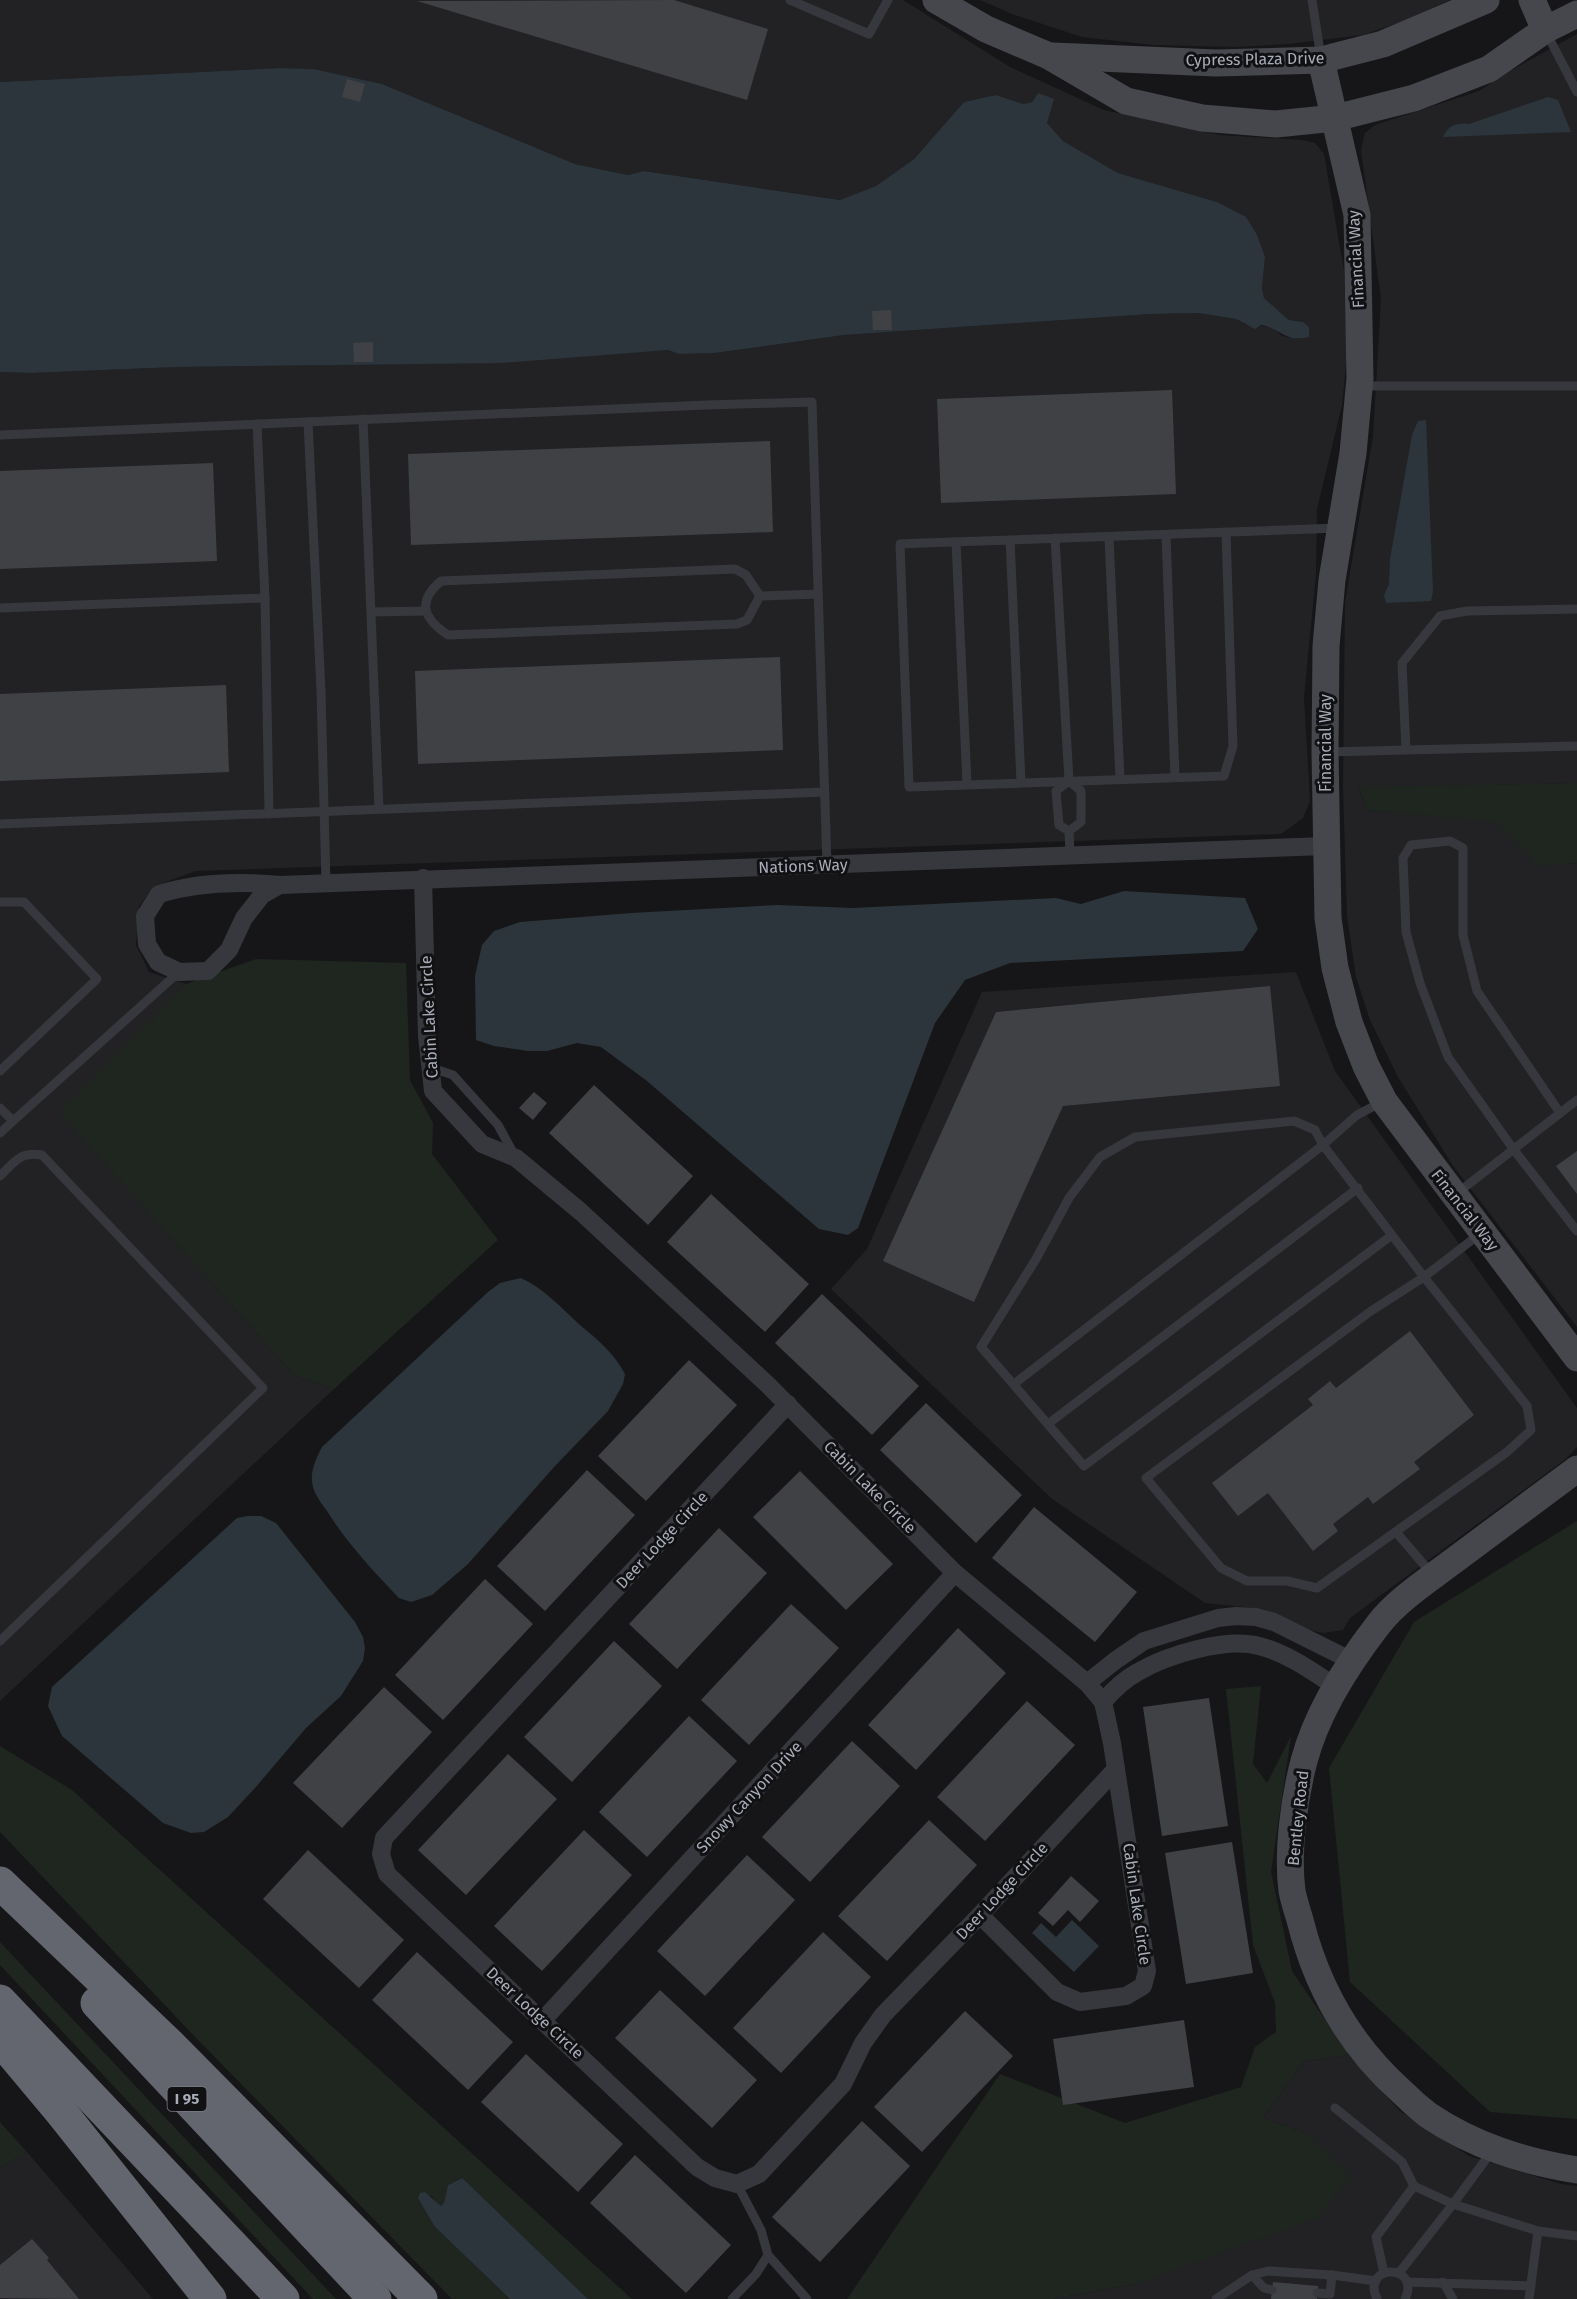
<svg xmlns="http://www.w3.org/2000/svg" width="1577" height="2299" font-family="'Fira Sans',sans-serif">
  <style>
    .built { fill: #222225 }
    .green { fill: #1e261f }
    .water { fill: #2c353c }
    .building { fill: #404145 }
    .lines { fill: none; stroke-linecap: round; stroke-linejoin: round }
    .lane { stroke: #37383d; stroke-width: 9 }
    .street { stroke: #37383d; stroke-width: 18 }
    .secondary { stroke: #45474d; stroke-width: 27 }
    .highway { stroke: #63666e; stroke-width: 33 }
    .labels { text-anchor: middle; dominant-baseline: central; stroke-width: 6; stroke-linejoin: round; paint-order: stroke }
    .shield { fill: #111113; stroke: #7b7e86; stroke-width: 1.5 }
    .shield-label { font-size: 15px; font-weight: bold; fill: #a8adb8 }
    .street-label { font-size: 16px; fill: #a8adb8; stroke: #111113 }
  </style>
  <rect width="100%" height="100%" fill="#161618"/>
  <g class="built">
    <polygon points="0,0 903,0 1010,67 1104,110 1220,135 1302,140 1315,143 1324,154 1344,271 1347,355 1342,405 1317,509 1316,575 1304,697 1310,801 1303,818 1281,834 196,871 155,886 139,906 136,945 149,972 186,984 60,1112 295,1376 334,1389 0,1701 0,372 31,373 178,367 319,365 668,350 679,354 715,353 844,335 1151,314 1198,313 1236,319 1246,325 1272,327 1282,336 1300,339 1303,322 1289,320 1264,298 1262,288 1265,257 1217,202 1118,173 1063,141 1047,123 1038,93 1032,102 1023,104 996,95 964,102 914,159 876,186 841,200 644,171 628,175 575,164 382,84 314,69 281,68 0,82"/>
    <polygon points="980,0 1450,0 1406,20 1363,35 1288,44 1237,47 1153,45 1082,37 1012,14"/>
    <polygon points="1577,34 1577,783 1359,788 1367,810 1496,821 1539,865 1577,863 1577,1327 1453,1166 1398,1077 1370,1020 1356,977 1347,916 1343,787 1345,603 1373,436 1381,299 1361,150 1365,133 1375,125 1479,91 1510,71"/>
    <polygon points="1296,972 1335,1071 1577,1408 1577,1447 1567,1458 1350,1618 1343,1630 1323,1633 1309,1630 1263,1609 1205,1603 1052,1499 831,1289 867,1249 982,992"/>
    <polygon points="1349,2055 1400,2111 1469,2156 1561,2184 1577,2186 1577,2299 1052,2299 1135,2284 1308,2134 1263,2118 1304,2061"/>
    <polygon points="27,2152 153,2299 0,2299 0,2168"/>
  </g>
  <g class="green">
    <polygon points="1577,783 1577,863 1539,866 1496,822 1367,810 1359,787"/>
    <polygon points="256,959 406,963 410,1080 433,1123 432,1154 498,1240 334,1389 295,1376 59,1112 186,984"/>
    <polygon points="1577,1521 1577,2119 1490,2112 1350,1982 1329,1768 1414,1622"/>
    <polygon points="1261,1686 1253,1764 1267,1783 1291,1736 1271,1872 1292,1971 1349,2055 1304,2061 1263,2118 1308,2134 1350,2176 1318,2218 1135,2284 1052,2299 847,2299 1000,2074 1125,2123 1241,2087 1255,2047 1276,2032 1275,2003 1253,1945 1226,1689"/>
    <polygon points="0,1746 72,1790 632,2299 588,2299 461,2178 448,2185 444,2204 440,2206 430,2195 435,2227 510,2299 452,2299 199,2041 0,1832"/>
    <polygon points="0,1942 336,2299 313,2299 0,1965"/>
    <polygon points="0,2122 27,2152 0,2168"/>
  </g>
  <g class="water">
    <path d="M281,68L314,69L382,84L575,164L628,175L644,171L840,200L876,186L914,159L964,102L996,95L1023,104L1032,102L1038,93L1054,99L1047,123L1063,141L1118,173L1217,202L1246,217L1257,235L1265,257L1262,288L1264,298L1289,320L1303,322L1309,327V337C1284,343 1281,328 1261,325L1255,329L1236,319L1198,313L1151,314L844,335L715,353L679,354L668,350L502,363L178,367L31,373L0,372V82Z"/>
    <path d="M1548,97L1558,100L1571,132L1443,137C1448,125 1458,122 1469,124Z"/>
    <polygon points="1426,420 1433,591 1431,601 1386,603 1384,595 1389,584 1390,559 1412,435 1418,421"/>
    <polygon points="1124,891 1245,898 1258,929 1243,951 1010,963 965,980 935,1023 858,1228 848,1235 819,1229 647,1081 601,1047 577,1043 547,1051 528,1051 494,1046 476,1040 475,976 482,945 494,931 520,922 631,913 777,905 853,908 1056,898 1081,904"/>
    <path d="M521,1278C545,1289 560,1307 580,1325C598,1340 614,1353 625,1374L623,1384L608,1411L555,1466L468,1564L432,1595L411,1602L399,1598C373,1571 347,1543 327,1511C322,1504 315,1495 313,1487C309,1472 316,1459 322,1447L488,1292L500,1283Z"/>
    <polygon points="248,1516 261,1516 276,1523 355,1622 363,1637 365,1648 363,1661 341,1696 306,1728 255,1788 228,1817 204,1832 191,1833 163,1823 62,1736 48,1706 52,1687 237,1518"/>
    <polygon points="1072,1920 1099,1946 1074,1972 1032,1933 1041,1923 1056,1937"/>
    <polygon points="462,2178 588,2299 510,2299 435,2227 418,2198 420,2193 425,2192 441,2206 444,2203 448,2185"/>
  </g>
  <g class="building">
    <polygon points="674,0 768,29 747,100 417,1"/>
    <polygon points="347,79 365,84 360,102 342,97"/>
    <polygon points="891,310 892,330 873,330 872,311"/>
    <polygon points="373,342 373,362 354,362 353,343"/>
    <polygon points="1172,390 1176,494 941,503 937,399"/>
    <polygon points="770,441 773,532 411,545 408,454"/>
    <polygon points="213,463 217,561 0,569 0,471"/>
    <polygon points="780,657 783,750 418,764 415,671"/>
    <polygon points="226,685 229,772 0,781 0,694"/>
    <polygon points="1270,986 1280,1086 1063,1106 974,1302 883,1261 996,1012"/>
    <polygon points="594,1085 693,1176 648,1225 549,1133"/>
    <polygon points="534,1092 547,1103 533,1120 519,1108"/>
    <polygon points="1577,1151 1577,1194 1556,1166"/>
    <polygon points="711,1194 809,1284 765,1332 667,1242"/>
    <polygon points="822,1294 919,1386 872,1435 775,1343"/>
    <polygon points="1410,1331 1474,1415 1414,1462 1420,1469 1373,1504 1368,1497 1333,1524 1338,1531 1313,1551 1268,1493 1238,1516 1212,1483 1313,1405 1308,1399 1330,1381 1336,1388"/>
    <polygon points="689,1360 737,1405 646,1501 598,1456"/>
    <polygon points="926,1403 1022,1495 976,1543 880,1450"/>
    <polygon points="587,1470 635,1515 545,1611 497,1566"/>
    <polygon points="800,1471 893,1564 846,1610 753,1517"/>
    <polygon points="1034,1507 1137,1592 1095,1642 992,1558"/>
    <polygon points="719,1528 767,1573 677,1669 629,1624"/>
    <polygon points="485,1579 533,1624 443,1720 395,1675"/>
    <polygon points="791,1604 839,1648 749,1745 701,1700"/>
    <polygon points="958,1628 1006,1673 916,1770 868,1725"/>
    <polygon points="614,1641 662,1686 572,1782 524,1737"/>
    <polygon points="384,1687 432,1732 342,1828 293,1783"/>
    <polygon points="1209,1698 1228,1826 1162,1836 1143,1707"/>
    <polygon points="1027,1701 1075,1745 985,1841 937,1797"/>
    <polygon points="689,1716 737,1761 647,1857 599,1812"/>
    <polygon points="852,1741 900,1786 810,1882 762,1837"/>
    <polygon points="508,1754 557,1799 466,1895 418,1850"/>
    <polygon points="929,1820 977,1865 887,1961 838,1916"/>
    <polygon points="584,1830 632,1875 542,1971 494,1926"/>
    <polygon points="1232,1842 1253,1973 1186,1984 1165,1853"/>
    <polygon points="308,1850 404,1940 359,1988 263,1899"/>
    <polygon points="747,1855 795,1900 705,1996 657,1951"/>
    <polygon points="1071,1876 1099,1901 1080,1922 1068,1910 1053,1926 1038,1913"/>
    <polygon points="823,1932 871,1977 781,2073 733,2028"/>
    <polygon points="417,1952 513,2042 468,2090 372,2000"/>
    <polygon points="660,1990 757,2080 712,2128 615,2038"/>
    <polygon points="965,2011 1013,2056 922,2152 874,2107"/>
    <polygon points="1184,2020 1194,2087 1063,2105 1053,2039"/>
    <polygon points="526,2054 623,2144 578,2192 481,2102"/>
    <polygon points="862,2121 910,2166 820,2262 772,2217"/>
    <polygon points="635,2155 731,2245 686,2293 590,2203"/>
    <polygon points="32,2239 49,2258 47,2260 79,2299 0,2298 0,2265"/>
    <polygon points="1273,2282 1318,2286 1317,2299 1271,2299"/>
  </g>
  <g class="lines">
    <g class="lane">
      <polyline points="790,0 869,34 888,0"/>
      <polyline points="1312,0 1321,58"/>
      <polyline points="1546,32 1577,92"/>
      <polyline points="1362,386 1577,386"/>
      <polyline points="363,419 379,809"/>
      <polyline points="308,422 321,691 326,883"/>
      <polyline points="0,435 707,405 812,402 827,865"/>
      <path d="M1226,532L1233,746L1224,776L909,787L900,544C1046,538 1192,533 1339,528"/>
      <polyline points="1166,535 1175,777"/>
      <polyline points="1055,538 1069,781 1081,791 1081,822 1069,831"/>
      <polyline points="1109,538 1120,779"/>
      <polyline points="1010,540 1021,782"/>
      <polyline points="956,542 967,784"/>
      <path d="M760,596L746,575L735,569L441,581C416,602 424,619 448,635L737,624L747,620L760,596L818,594"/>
      <polyline points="265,598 269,814"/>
      <polyline points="0,608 265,598 257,424"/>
      <polyline points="1577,609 1467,611 1440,616 1402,663 1406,750 1577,746"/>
      <polyline points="371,612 426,611"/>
      <polyline points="1327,752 1406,750"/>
      <polyline points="0,824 824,792"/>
      <polyline points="1069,831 1059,825 1056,791 1069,781"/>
      <polyline points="1069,831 1070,855"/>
      <polyline points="0,902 24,902 97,979 0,1071"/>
      <polyline points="432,1068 453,1075 498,1125 515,1156"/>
      <polyline points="0,1108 13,1121 179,972"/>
      <polyline points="1560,1113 1477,991 1463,935 1463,848 1450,841 1411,845 1403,858 1406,932 1420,983 1448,1057 1514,1150 1577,1231"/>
      <polyline points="0,1133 13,1121"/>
      <path d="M0,1176C15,1162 20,1151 42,1155L263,1388L0,1641"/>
      <polyline points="1456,1194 1577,1100"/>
      <polyline points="1392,1235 1084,1466 981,1347 1036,1259 1069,1198 1100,1157 1135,1137 1294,1121 1315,1130 1323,1145 1424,1277 1371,1311 1146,1478 1221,1568 1247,1581 1287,1581 1317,1588 1507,1452 1531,1430 1527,1406 1424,1277 1481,1233"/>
      <polyline points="1014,1384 1323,1145 1357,1115 1382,1102"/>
      <polyline points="1048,1424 1358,1188"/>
      <polyline points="1396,1532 1431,1573"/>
      <polyline points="1335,2108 1402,2162 1414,2186"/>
      <polyline points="1492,2151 1453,2204 1538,2231 1529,2299"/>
      <polyline points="1538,2231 1577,2236"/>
      <polyline points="768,2255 807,2299"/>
      <polyline points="1384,2273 1376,2237 1414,2186 1453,2204 1399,2273"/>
      <polyline points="1252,2275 1264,2288 1272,2290"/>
      <polyline points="1332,2275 1376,2281"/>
      <polyline points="1407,2282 1531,2286"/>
      <polyline points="1443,2282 1453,2299"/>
      <polyline points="732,2299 756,2274 768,2255 761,2230 737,2184"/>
      <polyline points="1216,2299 1252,2275 1268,2271 1332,2275 1330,2294 1317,2293"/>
      <path d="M1377,2299C1360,2263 1422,2263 1405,2299"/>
    </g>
    <g class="street">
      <polyline points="423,878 427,1036 433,1091 482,1144 516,1158 581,1212 768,1385 955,1573 1087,1683 1103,1702 1112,1743 1147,1971 1143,1986 1126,1996 1080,2002 1057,1992 980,1915"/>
      <path d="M280,885L262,895L244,918L229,950L208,971L179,972L158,962L147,944L145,916L159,894C198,882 239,881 280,885L1326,846"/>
      <polyline points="788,1404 384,1838 381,1854 387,1874 697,2167 715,2178 737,2184 759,2174 843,2084 863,2043 883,2015 980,1915 1116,1769"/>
      <polyline points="1087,1683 1116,1660 1144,1641 1218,1618 1236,1616 1256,1617 1274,1622 1352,1661"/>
      <path d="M1103,1702C1113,1690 1125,1679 1138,1672C1167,1655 1226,1637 1259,1646C1287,1653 1312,1671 1336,1687"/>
      <polyline points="543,2020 955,1573"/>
    </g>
    <g class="secondary">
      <polyline points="936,0 986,29 1049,56 1126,101 1202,118 1276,124 1335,118 1414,98 1489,69 1545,30 1577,14"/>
      <polyline points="1532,0 1545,30"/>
      <polyline points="1053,56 1216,63 1321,60 1383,44 1486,0"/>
      <polyline points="1321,60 1357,215 1360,378 1353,453 1332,580 1326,646 1325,752 1328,918 1335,968 1349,1022 1366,1066 1384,1101 1577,1358"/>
      <path d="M1577,1469C1535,1500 1494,1531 1452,1562C1428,1580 1396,1601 1378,1625C1347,1665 1317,1712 1304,1761C1294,1799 1287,1852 1292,1891C1294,1901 1297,1910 1300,1920C1317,1988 1349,2045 1402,2092C1410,2100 1419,2108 1428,2115C1474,2146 1523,2161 1577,2170"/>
    </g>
    <g class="highway">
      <polyline points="0,1883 171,2046 421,2299"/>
      <polyline points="0,2001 283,2299"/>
      <polyline points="97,2003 375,2299"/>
      <polyline points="0,2039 61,2112 210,2299"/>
    </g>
  </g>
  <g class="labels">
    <rect class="shield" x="167.5" y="2087" width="39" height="24" rx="4.5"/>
    <g class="shield-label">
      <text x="187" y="2099">I 95</text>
    </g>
    <g class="street-label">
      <text transform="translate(1255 59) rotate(-1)">Cypress Plaza Drive</text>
      <text transform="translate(1356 259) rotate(-93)">Financial Way</text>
      <text transform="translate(1325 743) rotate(-90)">Financial Way</text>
      <text transform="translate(803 866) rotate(-2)">Nations Way</text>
      <text transform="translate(429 1017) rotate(-93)">Cabin Lake Circle</text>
      <text transform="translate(1465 1210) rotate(52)">Financial Way</text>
      <text transform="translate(870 1487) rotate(45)">Cabin Lake Circle</text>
      <text transform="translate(662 1540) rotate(-47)">Deer Lodge Circle</text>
      <text transform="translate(749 1797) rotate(-47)">Snowy Canyon Drive</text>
      <text transform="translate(1298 1818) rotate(-84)">Bentley Road</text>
      <text transform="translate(1002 1891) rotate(-47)">Deer Lodge Circle</text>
      <text transform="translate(1137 1904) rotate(82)">Cabin Lake Circle</text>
      <text transform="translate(535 2013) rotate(43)">Deer Lodge Circle</text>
    </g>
  </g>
</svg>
